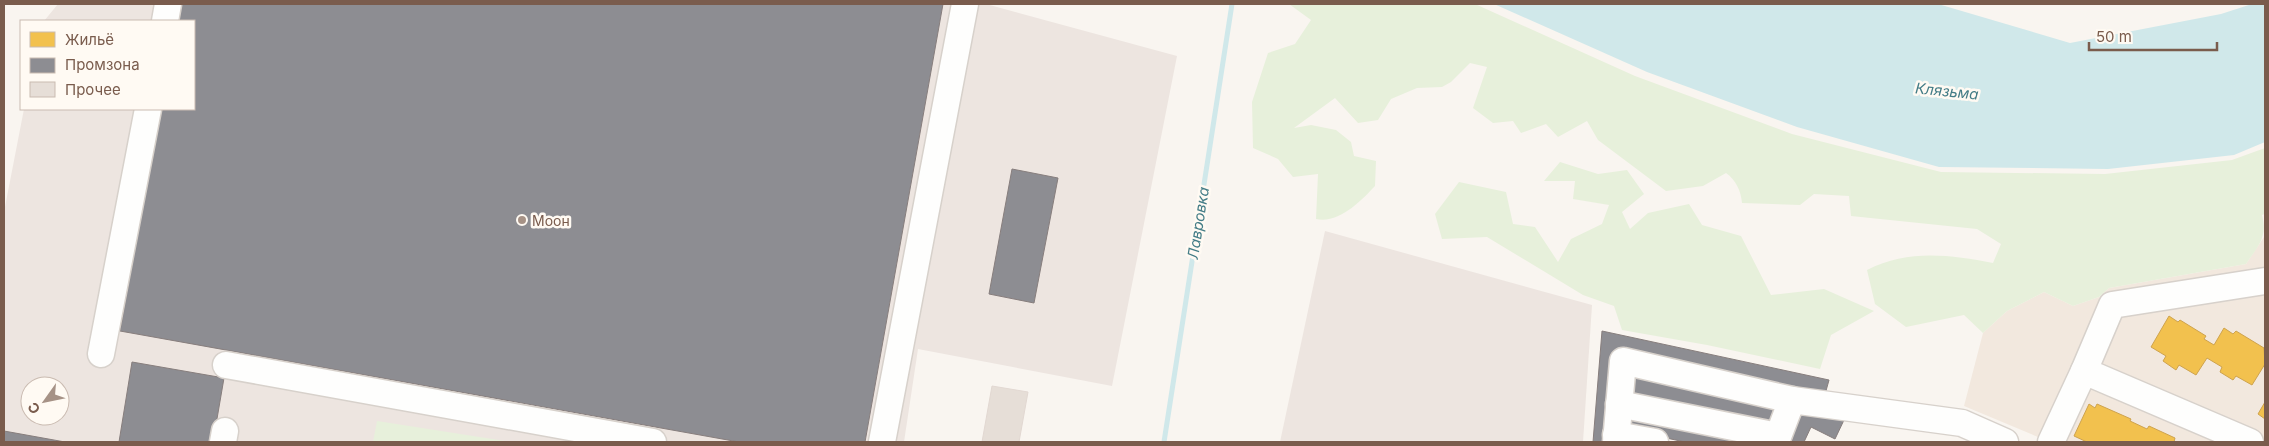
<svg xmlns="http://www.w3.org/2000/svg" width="2269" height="446" font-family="Inter,sans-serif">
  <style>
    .residential { fill: #f2e8de }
    .industrial { fill: #ede5e0; fill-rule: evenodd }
    .green { fill: #e7f0db }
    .water { fill: #d0e8ea }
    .homes { fill: #f2c14e; stroke: #cea34e }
    .industry { fill: #8d8d92; stroke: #877e7d }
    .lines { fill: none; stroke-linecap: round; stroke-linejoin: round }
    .stream { stroke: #d0e8ea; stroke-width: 5 }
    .building { fill: #e6ded7; stroke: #e2d8d2 }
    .minor-casing { stroke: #d7d1cb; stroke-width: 29 }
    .minor { stroke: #fefefd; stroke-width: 26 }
    .poi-dot { fill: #a69286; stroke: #fffaf3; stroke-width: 2 }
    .labels { text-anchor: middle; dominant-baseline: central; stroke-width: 5; stroke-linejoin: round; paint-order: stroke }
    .poi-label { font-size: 14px; fill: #7a5c4d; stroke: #fffaf3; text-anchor: start }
    .water-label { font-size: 15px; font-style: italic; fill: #437c86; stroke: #fffaf3 }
  </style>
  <rect width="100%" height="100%" fill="#f9f5f0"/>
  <polygon class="residential" points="2265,229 2265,442 2050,442 1964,406 1983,333 2007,311 2044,292 2073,306 2099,297 2109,288 2246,264 2264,237"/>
  <g class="industrial">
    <path d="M58,4H986L1177,56L1112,386L918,349L904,442H4V212L24,109H194V21H44ZM30,386H60V416H30Z"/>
    <polygon points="1325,231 1592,305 1583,442 1280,442"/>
  </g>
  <g class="green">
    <path d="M1289,4H1475L1635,76L1792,134L1941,172L2105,174L2232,160L2265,148V214L2262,215C2268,237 2258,246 2246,264L2109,288L2099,297L2073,306L2044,292L2007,311L1983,333L1964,315L1906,327L1875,304L1867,270C1908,249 1950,255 1993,263L2001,244L1977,229L1851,216L1849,196L1814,194L1800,205L1742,203C1741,191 1736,180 1726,173L1703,186L1666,191L1598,140L1587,121L1558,137L1546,124L1521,133L1513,121L1493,123L1473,108L1487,67L1470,63L1451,82L1442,87L1417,88L1391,99L1378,120L1358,123L1335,98L1294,128L1311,125L1336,130L1351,142L1354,156L1376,161L1375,186C1361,201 1339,224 1316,219L1318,174L1293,177L1278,159L1253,148L1252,102L1268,53L1295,44L1311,20Z"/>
    <polygon points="1560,162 1598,174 1627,170 1644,194 1622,212 1630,229 1648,213 1689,204 1702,225 1741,236 1771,295 1824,289 1874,311 1831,335 1820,369 1707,345 1622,330 1614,306 1583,295 1487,237 1442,239 1435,214 1459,182 1506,192 1513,224 1535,227 1558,262 1571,239 1602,224 1609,205 1573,199 1575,181 1544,181"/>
    <polygon points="377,421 512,442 373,442"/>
  </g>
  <polygon class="water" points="1494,4 1938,4 2070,43 2221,14 2252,4 2265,4 2265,142 2234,155 2108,169 1939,167 1797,127 1647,72"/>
  <g class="homes">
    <polygon points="2169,316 2178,322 2180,320 2206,336 2204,339 2214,345 2224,328 2233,334 2236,331 2264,348 2265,364 2252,385 2236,376 2233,380 2220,372 2222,367 2207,358 2196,375 2179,365 2176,370 2163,361 2166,356 2151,347"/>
    <polygon points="2265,402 2265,419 2258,414"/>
    <polygon points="2089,404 2095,408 2097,404 2131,419 2130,421 2147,429 2149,426 2175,438 2174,442 2087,442 2074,436"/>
  </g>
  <g class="industry">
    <polygon points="178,4 943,4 865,442 739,442 120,331 160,109 194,109 194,21 175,21"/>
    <polygon points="1012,169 1058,178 1034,303 989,294"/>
    <polygon points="1602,331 1829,380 1824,398 1618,351 1611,442 1593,442"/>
    <polygon points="132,362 224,378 213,442 119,442"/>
    <polygon points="1631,371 1778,402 1772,430 1625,398"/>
    <polygon points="1802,407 1844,420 1835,439 1811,427 1804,442 1785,442"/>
    <polygon points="1628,410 1766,442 1685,442 1624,429"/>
    <polygon points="4,431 65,442 4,442"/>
  </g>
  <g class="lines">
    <polyline class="stream" points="1164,442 1232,4"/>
  </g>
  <polygon class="building" points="992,386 1028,392 1019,442 982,442"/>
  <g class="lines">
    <g class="minor-casing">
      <g id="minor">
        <polyline points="165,21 168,4"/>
        <polyline points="101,354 148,109"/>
        <polyline points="226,365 653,442"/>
        <polyline points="2084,371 2112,305 2265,281"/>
        <polyline points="1619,404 1778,436"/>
        <polyline points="1616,435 1655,442"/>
        <polyline points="223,442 225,431"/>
        <polyline points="882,442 965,4"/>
        <polyline points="1616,442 1623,361 1792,400"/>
        <polyline points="1776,442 1792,400 1962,423 2005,442"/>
        <polyline points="2051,442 2084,371 2250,442"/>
      </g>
    </g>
    <use href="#minor" class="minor"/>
  </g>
  <circle class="poi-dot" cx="522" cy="220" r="5"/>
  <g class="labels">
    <g class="poi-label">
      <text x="532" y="220">Моон</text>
    </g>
    <g class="water-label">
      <text transform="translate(1947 91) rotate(6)">Клязьма</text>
      <text transform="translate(1198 223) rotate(-81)">Лавровка</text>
    </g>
  </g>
  <rect width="2269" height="446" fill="none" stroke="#7a5c4d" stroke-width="10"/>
  <rect x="20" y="20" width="175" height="90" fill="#fffaf3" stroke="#cabbb1"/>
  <rect x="30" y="32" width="25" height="15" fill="#f2c14e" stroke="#cabbb1"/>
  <text x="65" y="45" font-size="15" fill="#7a5c4d">Жильё</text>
  <rect x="30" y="58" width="25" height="15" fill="#8d8d92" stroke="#cabbb1"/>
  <text x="65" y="70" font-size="15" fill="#7a5c4d">Промзона</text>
  <rect x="30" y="82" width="25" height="15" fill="#e6ded7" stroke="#cabbb1"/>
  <text x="65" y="95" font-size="15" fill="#7a5c4d">Прочее</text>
  <g transform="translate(45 401) rotate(237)"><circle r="24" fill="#fffaf3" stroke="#cabbb1"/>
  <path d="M0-4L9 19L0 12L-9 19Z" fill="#a69286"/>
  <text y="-8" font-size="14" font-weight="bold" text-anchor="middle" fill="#7a5c4d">С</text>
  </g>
  <path d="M2089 42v8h128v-8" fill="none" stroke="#7a5c4d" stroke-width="2.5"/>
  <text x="2096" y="42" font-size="15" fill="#7a5c4d" stroke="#fffaf3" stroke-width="4" paint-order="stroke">50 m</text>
</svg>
